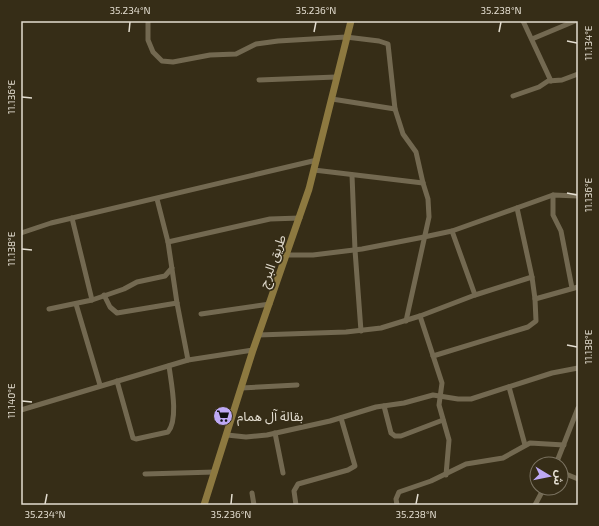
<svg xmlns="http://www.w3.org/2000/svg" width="599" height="526" font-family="'Exo 2','Noto Sans Arabic',sans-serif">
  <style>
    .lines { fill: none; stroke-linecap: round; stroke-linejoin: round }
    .street { stroke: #736951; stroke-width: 5 }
    .secondary { stroke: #8d7940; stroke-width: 7 }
    .ticks { fill: none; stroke: #e3ddd0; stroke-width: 1.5 }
    .labels { text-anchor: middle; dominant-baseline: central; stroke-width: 3.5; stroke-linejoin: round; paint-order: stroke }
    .street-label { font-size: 13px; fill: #e3ddd0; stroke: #362d17 }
    .poi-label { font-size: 13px; fill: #e3ddd0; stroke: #362d17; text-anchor: start }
    .neatline { fill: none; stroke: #e3ddd0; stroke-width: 1.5 }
    .ticks-label { font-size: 10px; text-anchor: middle; fill: #e3ddd0 }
  </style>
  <rect width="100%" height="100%" fill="#362d17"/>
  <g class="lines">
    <g class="street">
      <polyline points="148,21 148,40 153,52 162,61 173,62 210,55 236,54 256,44 278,41 346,37 379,41 388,44 395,109 403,134 416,152 423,183 428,199 429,217 406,321"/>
      <polyline points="523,21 551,81"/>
      <polyline points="532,39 575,21"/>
      <polyline points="259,80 336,77"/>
      <polyline points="513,96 539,87 548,81 562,80 578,74"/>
      <polyline points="332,99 395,109"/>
      <polyline points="314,170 423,183"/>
      <polyline points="352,175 355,250 361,331"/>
      <polyline points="553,195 553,215 561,231 572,288"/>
      <polyline points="157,199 168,242 177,303 188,360"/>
      <polyline points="452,231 475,295"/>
      <polyline points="21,233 51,223 317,160"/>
      <polyline points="168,242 270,219 300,218"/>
      <polyline points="287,255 313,255 362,249 424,237 452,231 553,195 578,196"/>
      <polyline points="104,295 110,307 117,313 177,303"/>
      <polyline points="535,299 578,287"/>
      <polyline points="92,300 124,289 137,282 165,276 172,268"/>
      <polyline points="76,304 100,385"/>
      <polyline points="49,309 92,300 72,218"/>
      <polyline points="201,314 270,304"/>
      <polyline points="420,316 442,383 439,405 449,440 446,475"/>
      <polyline points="258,335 346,332 381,328 420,316 475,295 532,277"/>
      <polyline points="433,356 528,327 536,321 535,299 532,277 517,208"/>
      <path d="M117,381L133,438L136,439L168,432C179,419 171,382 169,366"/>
      <polyline points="509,387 525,445"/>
      <polyline points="241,388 297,385"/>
      <polyline points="384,406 391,433 395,436 401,436 443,420"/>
      <polyline points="21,410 188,360 253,350"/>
      <polyline points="275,433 283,473"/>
      <polyline points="227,435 246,437 267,435 330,421 376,407 404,403 433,395 458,399 471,399 552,373 578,368"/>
      <polyline points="556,464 578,408"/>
      <polyline points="561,472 578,479"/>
      <polyline points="145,474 215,472"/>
      <polyline points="252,493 254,505"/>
      <polyline points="296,505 294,491 298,484 348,470 355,466 341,418"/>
      <polyline points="397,505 396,499 399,492 431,481 466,464 503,458 530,443 564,445"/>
      <polyline points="535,505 544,488"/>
    </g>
    <polyline class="secondary" points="204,505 253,350 309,189 351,21"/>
  </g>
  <path class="ticks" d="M129,32L130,22M314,32L316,22M499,32L501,22M567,41L577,43M22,97L32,98M567,193L577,195M22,249L32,250M567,345L577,347M22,401L32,402M45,504L47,494M231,504L232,494M416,504L418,494"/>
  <defs>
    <g id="supermarket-disc" transform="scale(1)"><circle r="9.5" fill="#bea9f4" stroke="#362d17"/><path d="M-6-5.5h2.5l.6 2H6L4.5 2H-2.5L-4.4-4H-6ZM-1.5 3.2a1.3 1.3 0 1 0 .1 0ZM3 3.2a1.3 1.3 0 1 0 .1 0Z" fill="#111"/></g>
  </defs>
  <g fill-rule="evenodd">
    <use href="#supermarket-disc" x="223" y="416"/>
  </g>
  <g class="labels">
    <g class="street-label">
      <text transform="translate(272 261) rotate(-70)">طريق البرج</text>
    </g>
    <g class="poi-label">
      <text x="237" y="416">بقالة آل همام</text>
    </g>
  </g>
  <rect width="599" height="526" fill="none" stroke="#362d17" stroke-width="44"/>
  <g transform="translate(549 476) rotate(100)"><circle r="19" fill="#362d17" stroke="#7b7361"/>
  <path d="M0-3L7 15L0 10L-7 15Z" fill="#bea9f4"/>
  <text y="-6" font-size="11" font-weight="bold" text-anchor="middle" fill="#e3ddd0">ش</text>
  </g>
  <rect x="22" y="22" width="555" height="482" class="neatline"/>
  <g class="ticks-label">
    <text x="130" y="14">35.234°N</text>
    <text x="316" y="14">35.236°N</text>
    <text x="501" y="14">35.238°N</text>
    <text transform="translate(588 43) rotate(-90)" y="4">11.134°E</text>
    <text transform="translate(11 97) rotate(-90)" y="4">11.136°E</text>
    <text transform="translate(588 195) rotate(-90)" y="4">11.136°E</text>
    <text transform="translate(11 249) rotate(-90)" y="4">11.138°E</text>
    <text transform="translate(588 347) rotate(-90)" y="4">11.138°E</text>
    <text transform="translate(11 401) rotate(-90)" y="4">11.140°E</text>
    <text x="45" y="518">35.234°N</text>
    <text x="231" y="518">35.236°N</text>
    <text x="416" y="518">35.238°N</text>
  </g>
</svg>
